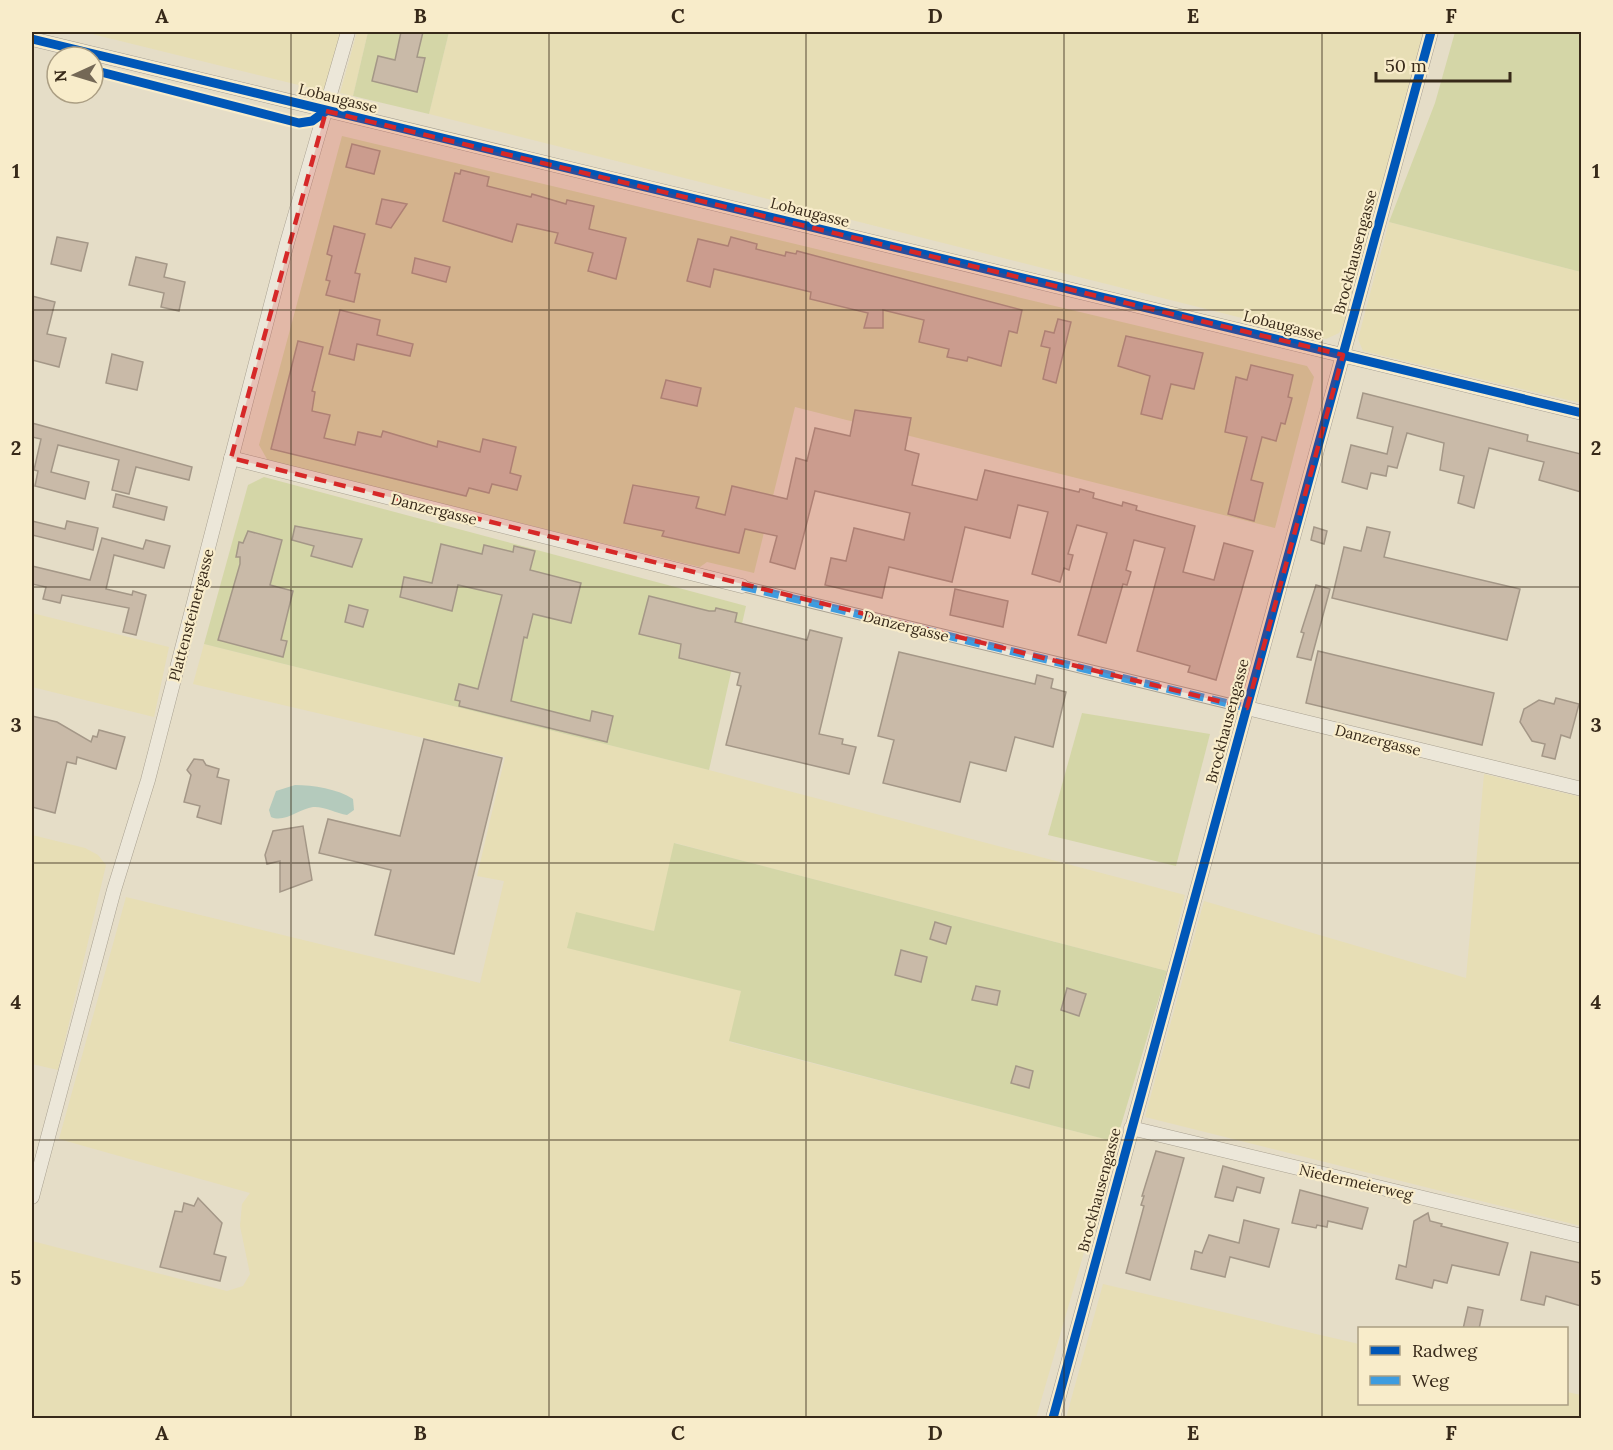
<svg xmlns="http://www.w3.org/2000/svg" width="1613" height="1450" font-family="Lora,serif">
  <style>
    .farmland { fill: #e7deb5 }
    .green { fill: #d4d6a7 }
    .water { fill: #b4cabc }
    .building { fill: #c9baa8; stroke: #a49787; stroke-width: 1.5 }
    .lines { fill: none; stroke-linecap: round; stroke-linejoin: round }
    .pedestrian-casing { stroke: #a9a191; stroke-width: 12 }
    .minor-casing { stroke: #a9a191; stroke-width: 15 }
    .pedestrian { stroke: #ece7d9; stroke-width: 10 }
    .minor { stroke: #ece7d9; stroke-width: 14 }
    .quiet { stroke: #3e9cdf; stroke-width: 8; stroke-dasharray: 15 8; stroke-linecap: butt }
    .cycleway-casing { stroke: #f8ecca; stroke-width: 13 }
    .cycleway { stroke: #0057b8; stroke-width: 9 }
    .marked { fill: #d62828; fill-opacity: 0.2; stroke: #d62828; stroke-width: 4.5; stroke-dasharray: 12 8; stroke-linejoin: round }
    .grid { fill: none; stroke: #372919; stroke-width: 1.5; stroke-opacity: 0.55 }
    .labels { text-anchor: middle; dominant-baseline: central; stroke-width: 4.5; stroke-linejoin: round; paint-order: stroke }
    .street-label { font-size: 15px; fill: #372919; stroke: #f8ecca }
    .neatline { fill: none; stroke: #372919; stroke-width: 2 }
    .grid-label { font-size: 20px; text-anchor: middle; font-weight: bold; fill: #372919 }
  </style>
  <rect width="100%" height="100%" fill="#e5ddc7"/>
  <g class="farmland">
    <polygon points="84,32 344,32 327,92"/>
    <polygon points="357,32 368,32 353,96 340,93"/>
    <polygon points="449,32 1425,32 1346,319 1339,333 1326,339 429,114"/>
    <polygon points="1389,222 1581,272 1581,403 1363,351 1358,339"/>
    <polygon points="32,613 169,647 154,717 32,687"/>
    <polygon points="204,644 709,770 1185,895 1167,971 675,843 654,931 576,913 568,948 742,991 730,1042 1116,1142 1036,1418 32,1418 32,1241 227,1291 243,1286 250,1274 240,1226 242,1204 250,1193 59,1139 126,897 480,983 504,881 477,876 505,757 193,684"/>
    <polygon points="1484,774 1581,797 1581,1226 1145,1117 1204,901 1466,978"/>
    <polygon points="32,835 85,848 98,855 106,865 58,1070 32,1064"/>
    <polygon points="1103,1284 1359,1344 1360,1404 1566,1404 1567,1392 1581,1395 1581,1418 1066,1418"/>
  </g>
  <g class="green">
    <polygon points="368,32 449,32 429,114 353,96"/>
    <polygon points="1455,32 1581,32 1581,272 1389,222 1435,103"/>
    <polygon points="342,136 1307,366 1314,377 1275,528 795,407 754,573 707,562 700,567 268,461 259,445"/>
    <polygon points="264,477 746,606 709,770 204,644 248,485"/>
    <polygon points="1082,713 1210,734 1176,866 1048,835"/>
    <polygon points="674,843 1167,971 1116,1142 729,1041 741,991 567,948 576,912 654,931"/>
  </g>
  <path class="water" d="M295,785C313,785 338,789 353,799L354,810L347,815C336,813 323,806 313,807C299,809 285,823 271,817L269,810L276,791Z"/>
  <g class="building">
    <polygon points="401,32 423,32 417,57 425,58 417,92 372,81 378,56 395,60"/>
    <polygon points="352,144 380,151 374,174 346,167"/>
    <polygon points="461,170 489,177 487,186 531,197 532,194 566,204 567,200 594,206 589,229 626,238 616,279 588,271 593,253 555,243 558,233 517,224 512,242 443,221 455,173 460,174"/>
    <polygon points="382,199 407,204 391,228 376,224"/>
    <polygon points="334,226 365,234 355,273 360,274 354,302 326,295 330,281 326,280 332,256 327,254"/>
    <polygon points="57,237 88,243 81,271 51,264"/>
    <polygon points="731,237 757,244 756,249 785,256 786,252 796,254 797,251 1022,310 1017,333 1009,331 1001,366 968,357 967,361 947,357 949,349 919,342 924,320 883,310 883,328 864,328 868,313 810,299 811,292 714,269 710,287 687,281 698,239 728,246"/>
    <polygon points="136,257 167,264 164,277 185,282 179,311 161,307 164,293 129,285"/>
    <polygon points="415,258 450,267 446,282 412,273"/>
    <polygon points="32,296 55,302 47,334 66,338 59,367 32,360"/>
    <polygon points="340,310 380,320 377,335 413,344 410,356 357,344 354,360 329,354"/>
    <polygon points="1058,319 1071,322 1056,383 1043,379 1050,348 1041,346 1045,331 1054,333"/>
    <polygon points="1126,336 1203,353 1194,389 1171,384 1162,419 1141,414 1150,376 1118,366"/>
    <polygon points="298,341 323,347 312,391 315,392 312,411 330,415 324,438 355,445 358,432 381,437 383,431 437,447 438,441 480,452 483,439 516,447 510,473 521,476 517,490 492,484 489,493 469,488 466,496 271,449"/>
    <polygon points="112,354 143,362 137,390 106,383"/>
    <polygon points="1251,365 1293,375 1288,397 1292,398 1285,424 1281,423 1276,441 1262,437 1251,480 1263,483 1254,521 1228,514 1247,437 1225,432 1236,377 1247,380"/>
    <polygon points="666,380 701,388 697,406 661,398"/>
    <polygon points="1363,393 1528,435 1527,441 1581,454 1581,492 1539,480 1544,462 1489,448 1474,508 1458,503 1464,476 1440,470 1444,443 1407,433 1397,468 1388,466 1386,476 1371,473 1367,489 1342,482 1351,445 1387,454 1393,427 1357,418"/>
    <polygon points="855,410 911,418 905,450 919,454 912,485 977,500 985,470 1079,492 1080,489 1094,493 1093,498 1122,506 1123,502 1137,506 1136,510 1195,526 1183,572 1214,580 1224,543 1253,551 1216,680 1188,672 1190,666 1137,651 1165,548 1134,540 1126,570 1131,572 1127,585 1123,584 1106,643 1078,635 1107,533 1077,525 1068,554 1073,555 1069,570 1064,568 1060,582 1032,574 1048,512 1018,505 1010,538 965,527 952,582 889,567 882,598 825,585 831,558 846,561 854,528 904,540 910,513 815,491 795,569 770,562 777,536 745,529 739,553 662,536 664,531 624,523 633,485 699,497 696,508 725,515 732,486 787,499 796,458 807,461 815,428 850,436"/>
    <polygon points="32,423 192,467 189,480 136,467 129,494 112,490 119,460 58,445 51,472 89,482 85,499 35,486 38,471 34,470 41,439 32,437"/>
    <polygon points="116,494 167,507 164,520 113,507"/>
    <polygon points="32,521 65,529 67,521 98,528 93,550 32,535"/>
    <polygon points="295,526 362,539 352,567 311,556 314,546 292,540"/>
    <polygon points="1314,527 1327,531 1324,544 1311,540"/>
    <polygon points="1367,527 1390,532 1384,557 1520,589 1507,640 1332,598 1344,547 1361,551"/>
    <polygon points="248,531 282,540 270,585 293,591 281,640 287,641 283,657 218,640 240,564 240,557 236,557 239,542 243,543"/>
    <polygon points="102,538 143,549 146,540 170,546 164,568 114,555 106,589 132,595 133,591 146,595 136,635 123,632 129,608 62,595 60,603 43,599 46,587 32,584 32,566 90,580"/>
    <polygon points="441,544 482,554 484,545 513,552 514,546 535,551 530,570 581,583 571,623 533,614 527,638 524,637 511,701 590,721 592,711 613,716 607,742 459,706 460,701 455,700 459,684 478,689 502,595 458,585 452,611 400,597 404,577 432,583"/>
    <polygon points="1316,585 1330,589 1311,660 1297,657 1304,633 1301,632"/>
    <polygon points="955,589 1008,601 1003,627 950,615"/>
    <polygon points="649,596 709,611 715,611 716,608 737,613 735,622 807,640 810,630 842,638 819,734 843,739 842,744 856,747 849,774 726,745 741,686 737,685 740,673 679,658 681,644 639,634"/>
    <polygon points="349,605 368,610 363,627 345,622"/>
    <polygon points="1318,651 1494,693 1482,745 1306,703"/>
    <polygon points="899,652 1035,684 1037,675 1053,679 1051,688 1066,692 1053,747 1015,737 1006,771 970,762 960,802 883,783 894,740 878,736"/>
    <polygon points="1556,698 1579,704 1570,738 1561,735 1555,759 1542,756 1545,744 1532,741 1520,722 1524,709 1539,700 1554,704"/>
    <polygon points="32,716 57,722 91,742 93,736 97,737 99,730 125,737 116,769 77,757 76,764 67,762 55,813 32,807"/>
    <polygon points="424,739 502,758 454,954 375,935 391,870 319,853 328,819 400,836"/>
    <polygon points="194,759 203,760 206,765 219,769 217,777 229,780 221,824 197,817 200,806 184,802 191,775 187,770"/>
    <polygon points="303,826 312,880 280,892 280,861 267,864 265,855 273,831"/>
    <polygon points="935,922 951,927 946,944 930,939"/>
    <polygon points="901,950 927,957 921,982 895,975"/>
    <polygon points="976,986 1000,991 997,1005 972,1000"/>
    <polygon points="1067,988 1086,994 1079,1016 1061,1010"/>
    <polygon points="1016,1066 1033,1071 1029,1088 1011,1083"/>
    <polygon points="1156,1151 1184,1158 1150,1280 1126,1273 1144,1206 1141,1205 1144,1196 1142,1196"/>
    <polygon points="1223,1166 1264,1178 1260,1193 1237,1187 1233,1201 1215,1197"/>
    <polygon points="1300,1190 1368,1208 1362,1229 1328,1221 1327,1227 1317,1225 1316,1228 1292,1223"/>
    <polygon points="198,1198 222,1223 214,1254 226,1257 220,1281 160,1267 175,1211 182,1212 184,1203 194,1206"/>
    <polygon points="1428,1213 1430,1221 1442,1224 1441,1226 1508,1243 1499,1275 1452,1265 1447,1283 1434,1280 1432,1288 1396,1279 1399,1265 1406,1267 1414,1221"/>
    <polygon points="1244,1220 1279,1229 1269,1267 1230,1257 1225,1277 1191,1269 1195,1251 1202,1253 1209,1235 1239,1243"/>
    <polygon points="1531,1252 1581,1263 1581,1306 1546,1296 1544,1305 1521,1300"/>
    <polygon points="1468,1307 1483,1310 1479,1329 1463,1329"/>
  </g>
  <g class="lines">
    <g class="pedestrian-casing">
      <polyline id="pedestrian" points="742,586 1247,708"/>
    </g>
    <g class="minor-casing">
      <g id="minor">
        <polyline points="32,39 1582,413"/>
        <polyline points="231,458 742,586"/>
        <polyline points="1247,708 1582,789"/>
        <polyline points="1131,1128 1582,1236"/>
        <polyline points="32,1197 114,890 148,780 287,243 348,32"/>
        <polyline points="1053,1418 1431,32"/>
      </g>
    </g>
    <use href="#pedestrian" class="pedestrian"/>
    <use href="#minor" class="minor"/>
    <polyline class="quiet" points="742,586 1247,708"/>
    <g class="cycleway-casing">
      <g id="cycleway">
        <polyline points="32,39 1582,413"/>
        <polyline points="93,70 299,123 312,121 326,111"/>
        <polyline points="1053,1418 1431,32"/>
      </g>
    </g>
    <use href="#cycleway" class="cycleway"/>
  </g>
  <path class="marked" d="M326,111L1343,355L1247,708L231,458Z"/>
  <path class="grid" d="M291,32V1418M549,32V1418M806,32V1418M1064,32V1418M1322,32V1418M32,310H1582M32,587H1582M32,863H1582M32,1140H1582"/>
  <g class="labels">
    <g class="street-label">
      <text transform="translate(338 98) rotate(14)">Lobaugasse</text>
      <text transform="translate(810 212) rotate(14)">Lobaugasse</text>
      <text transform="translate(1355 252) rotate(-75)">Brockhausengasse</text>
      <text transform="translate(1283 325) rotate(14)">Lobaugasse</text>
      <text transform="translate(434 509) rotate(14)">Danzergasse</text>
      <text transform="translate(191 615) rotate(-75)">Plattensteinergasse</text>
      <text transform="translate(906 626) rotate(14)">Danzergasse</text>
      <text transform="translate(1227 721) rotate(-75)">Brockhausengasse</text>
      <text transform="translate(1378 740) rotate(14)">Danzergasse</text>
      <text transform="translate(1356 1182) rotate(13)">Niedermeierweg</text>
      <text transform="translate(1099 1190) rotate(-75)">Brockhausengasse</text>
    </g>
  </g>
  <rect width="1613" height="1450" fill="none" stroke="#f8ecca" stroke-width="66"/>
  <rect x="1358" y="1327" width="210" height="78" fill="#f8ecca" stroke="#ab9e83" stroke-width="1.5"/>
  <rect x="1370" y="1346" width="30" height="9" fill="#0057b8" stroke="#ab9e83" stroke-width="1.5"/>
  <text x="1412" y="1357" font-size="18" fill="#372919">Radweg</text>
  <rect x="1370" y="1376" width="30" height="9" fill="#3e9cdf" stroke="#ab9e83" stroke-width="1.5"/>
  <text x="1412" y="1387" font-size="18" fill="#372919">Weg</text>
  <g transform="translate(75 75) rotate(266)"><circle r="28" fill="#f8ecca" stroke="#ab9e83" stroke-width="1.5"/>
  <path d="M0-4.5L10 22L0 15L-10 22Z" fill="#746856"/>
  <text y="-9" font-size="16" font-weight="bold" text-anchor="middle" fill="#372919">N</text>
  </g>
  <path d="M1376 72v9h134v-9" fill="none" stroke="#372919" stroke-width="3"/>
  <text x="1385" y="72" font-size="18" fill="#372919" stroke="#f8ecca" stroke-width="4.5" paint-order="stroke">50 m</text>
  <rect x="33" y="33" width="1547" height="1384" class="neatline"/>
  <g class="grid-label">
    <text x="162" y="23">A</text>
    <text x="420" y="23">B</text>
    <text x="678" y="23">C</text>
    <text x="935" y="23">D</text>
    <text x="1193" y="23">E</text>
    <text x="1451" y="23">F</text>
    <text x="16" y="178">1</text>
    <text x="1596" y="178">1</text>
    <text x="16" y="455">2</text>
    <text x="1596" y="455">2</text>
    <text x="16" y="732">3</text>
    <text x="1596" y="732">3</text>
    <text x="16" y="1009">4</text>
    <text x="1596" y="1009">4</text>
    <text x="16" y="1285">5</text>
    <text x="1596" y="1285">5</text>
    <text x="162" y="1440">A</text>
    <text x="420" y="1440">B</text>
    <text x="678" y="1440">C</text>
    <text x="935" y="1440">D</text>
    <text x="1193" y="1440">E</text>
    <text x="1451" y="1440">F</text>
  </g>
</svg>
